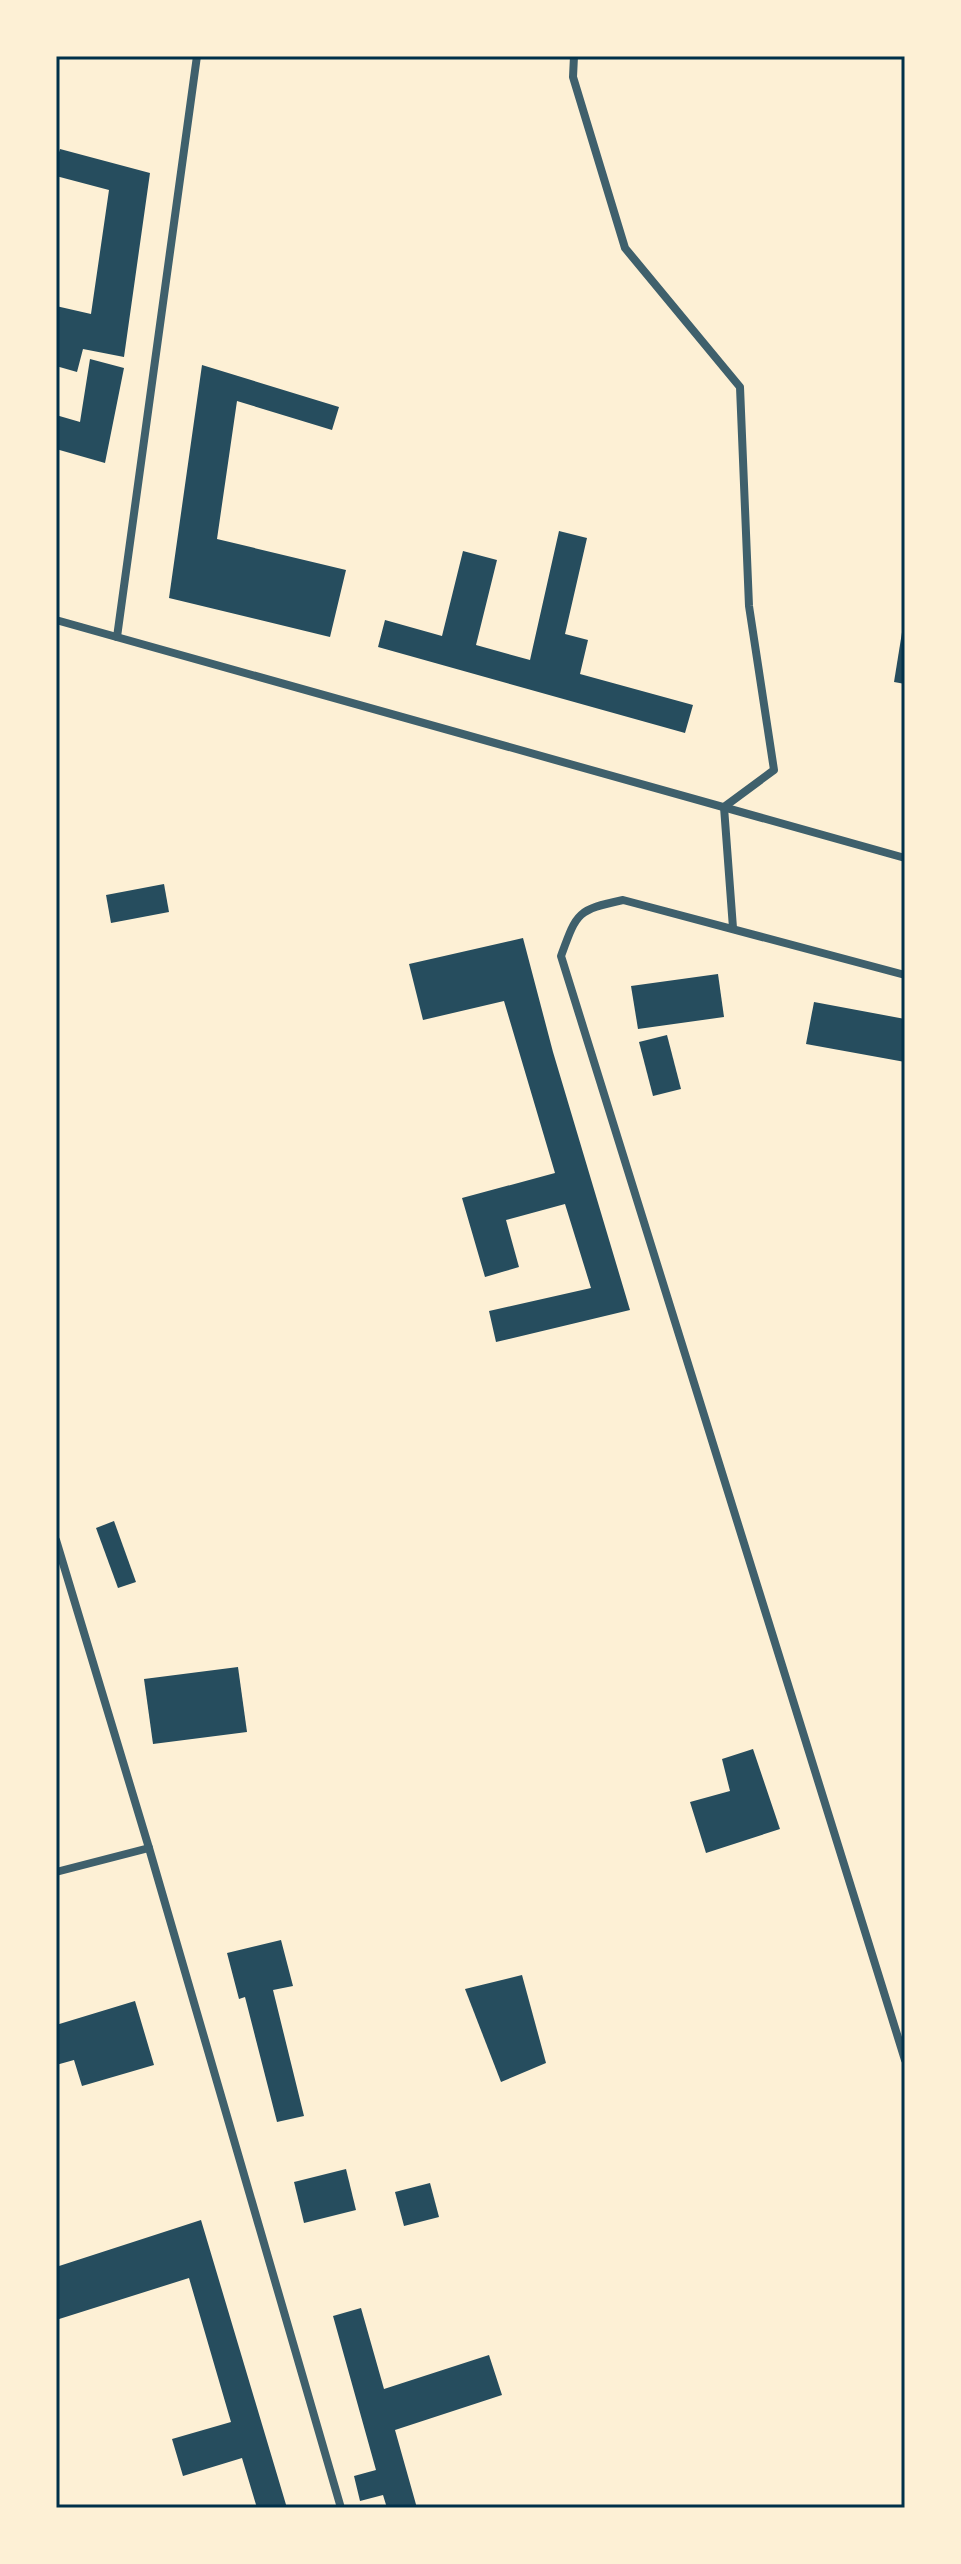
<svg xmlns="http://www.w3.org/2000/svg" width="961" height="2564" font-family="'PT Serif',serif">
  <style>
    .building { fill: #264d5e }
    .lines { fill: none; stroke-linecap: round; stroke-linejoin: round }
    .minor { stroke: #3f606c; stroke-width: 8 }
    .neatline { fill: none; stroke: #003049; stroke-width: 3 }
  </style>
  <rect width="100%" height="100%" fill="#fdf0d5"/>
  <g class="building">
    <polygon points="60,149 150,173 124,357 83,349 77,372 56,366 56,306 91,314 109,190 56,176 56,162"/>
    <polygon points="90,359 124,368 105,463 56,449 56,415 80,422"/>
    <polygon points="202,365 339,407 332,430 237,401 217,539 346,570 330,637 169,598"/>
    <polygon points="559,531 587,538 565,634 588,640 580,674 693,705 685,733 378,647 385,620 442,636 463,551 497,560 476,645 530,660"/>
    <polygon points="903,626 905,626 905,684 894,682"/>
    <polygon points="164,884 169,912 111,923 106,895"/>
    <polygon points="523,938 553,1052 630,1310 496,1342 489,1311 591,1288 565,1204 506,1220 519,1267 485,1277 462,1198 555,1173 504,1001 423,1020 409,964"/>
    <polygon points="718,974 724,1017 638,1029 631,986"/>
    <polygon points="814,1002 905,1019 905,1062 806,1044"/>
    <polygon points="667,1035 681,1089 653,1096 639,1042"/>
    <polygon points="114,1521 136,1582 118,1588 96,1528"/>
    <polygon points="238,1667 247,1732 153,1744 144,1679"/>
    <polygon points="753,1749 780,1829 706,1853 690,1802 730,1791 722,1759"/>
    <polygon points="281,1940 293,1986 273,1990 304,2116 277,2122 245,1997 239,1999 227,1953"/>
    <polygon points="522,1975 546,2063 501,2082 465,1989"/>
    <polygon points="135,2001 154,2065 82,2086 74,2060 56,2065 56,2025"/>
    <polygon points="346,2169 356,2210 304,2223 294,2182"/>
    <polygon points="430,2183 439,2217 404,2226 395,2192"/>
    <polygon points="201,2220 287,2508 257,2508 242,2458 183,2476 172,2439 231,2422 189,2278 56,2320 56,2267"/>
    <polygon points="361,2308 384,2389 489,2355 502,2395 395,2430 417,2508 387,2508 383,2495 360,2501 354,2476 376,2470 333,2316"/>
  </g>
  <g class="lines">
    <g class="minor">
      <polyline points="574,56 573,77 625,248 740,387 749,606 774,770 724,807 733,928"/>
      <polyline points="56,620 905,858"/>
      <polyline points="117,637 197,56"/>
      <path d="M905,975L623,900C577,910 577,912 561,956L905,2060"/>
      <polyline points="56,1540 149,1848 341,2508"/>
      <polyline points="56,1872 149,1848"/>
    </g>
  </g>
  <rect width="961" height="2564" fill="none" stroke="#fdf0d5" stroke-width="116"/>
  <rect x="58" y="58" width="845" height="2448" class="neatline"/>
</svg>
